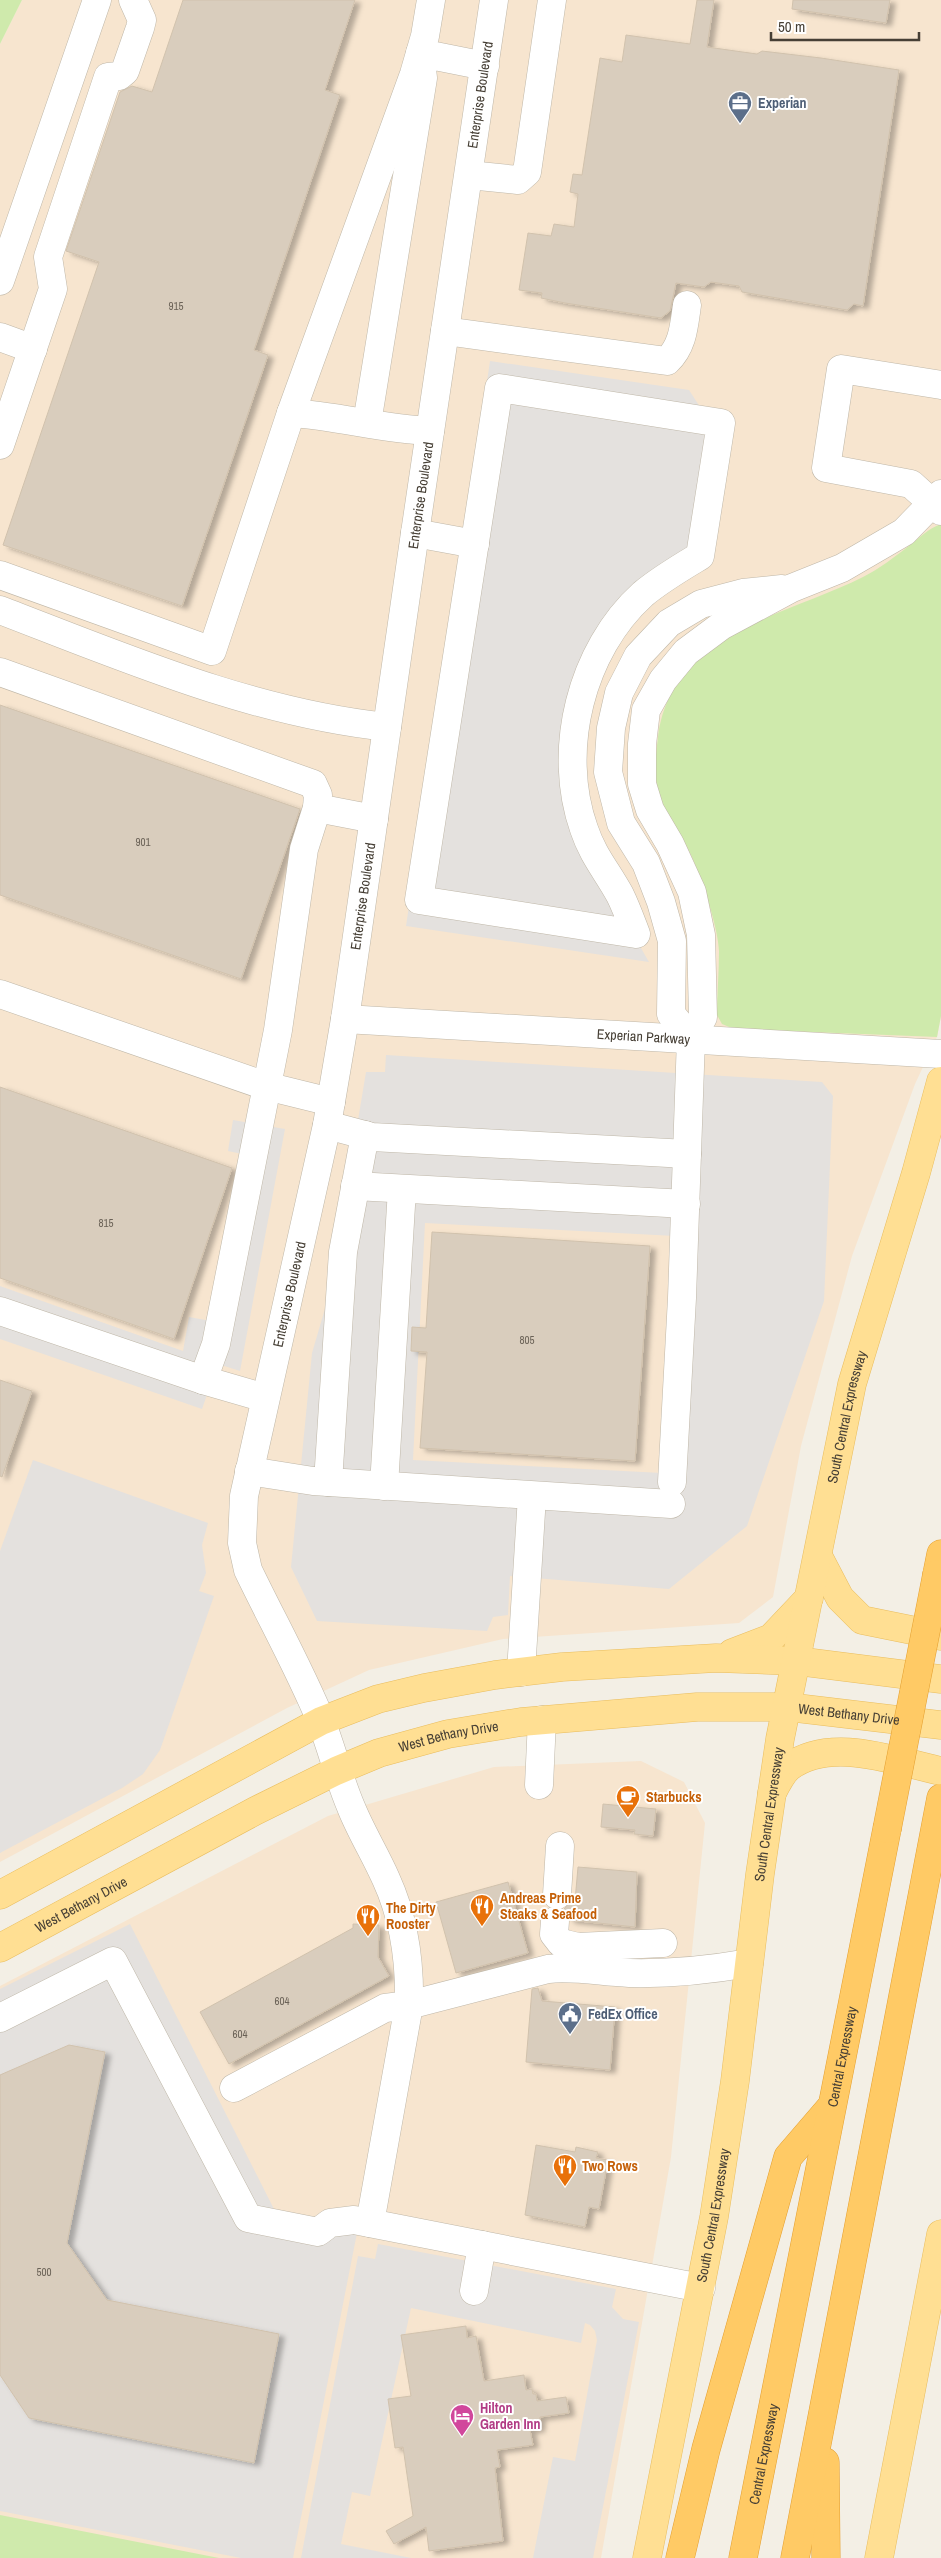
<svg xmlns="http://www.w3.org/2000/svg" width="941" height="2558" font-family="'Archivo Narrow',sans-serif">
  <style>
    .commercial { fill: #f7e5cf }
    .green { fill: #cfeaac }
    .parking { fill: #e4e1de; fill-rule: evenodd }
    .building { fill: #d9cdbd; stroke: #d1c2ad; filter: url(#shadow) }
    .lines { fill: none; stroke-linecap: round; stroke-linejoin: round }
    .minor-casing { stroke: #bfb7a8; stroke-width: 29 }
    .major-casing { stroke: #e9bd5e; stroke-width: 29 }
    .highway-casing { stroke: #e49f2f; stroke-width: 29 }
    .minor { stroke: #fff; stroke-width: 28 }
    .major { stroke: #ffdf93; stroke-width: 28 }
    .highway { stroke: #ffca65; stroke-width: 28 }
    .highway-bridge-casing { stroke: #e49f2f; stroke-width: 29; stroke-linecap: butt }
    .highway-bridge { stroke: #ffca65; stroke-width: 28 }
    .labels { text-anchor: middle; dominant-baseline: central; stroke-width: 4; stroke-linejoin: round; paint-order: stroke }
    .number-label { font-size: 11px; fill: #6b6257 }
    .street-label { font-size: 14px; fill: #463f35; stroke: #fff }
    .service-label { font-size: 14px; font-weight: bold; fill: #4e5e75; stroke: #fff; text-anchor: start }
    .food-label { font-size: 14px; font-weight: bold; fill: #c56008; stroke: #fff; text-anchor: start }
    .hotel-label { font-size: 14px; font-weight: bold; fill: #b23c85; stroke: #fff; text-anchor: start }
  </style>
  <defs>
    <filter id="shadow"><feDropShadow dx="5.5" dy="3" stdDeviation="2.5" flood-color="#0004"/></filter>
  </defs>
  <rect width="100%" height="100%" fill="#f3efe5"/>
  <g class="commercial">
    <polygon points="22,0 941,0 941,1016 937,1037 915,1084 852,1256 801,1446 773,1597 739,1623 503,1639 369,1670 287,1708 0,1862 0,44"/>
    <polygon points="641,1761 684,1782 705,1823 671,2157 601,2558 0,2558 0,1986 328,1816 494,1767"/>
  </g>
  <g class="green">
    <polygon points="0,0 22,0 0,44"/>
    <path d="M941,524V1016L937,1037L734,1029L722,1024L717,1015C717,994 719,972 719,951C718,926 701,876 690,853C680,831 664,814 658,790C653,772 656,755 658,737C671,633 785,616 863,577C879,569 896,556 910,545C922,536 926,530 941,524Z"/>
    <polygon points="0,2515 219,2558 0,2558"/>
  </g>
  <g class="parking">
    <polygon points="490,361 689,390 702,410 733,416 711,542 593,634 572,678 561,725 559,774 568,821 649,962 406,926"/>
    <path d="M386,1055L822,1082L833,1096L824,1301L747,1526L669,1589L510,1576L508,1615L493,1617L487,1631L317,1621L291,1567L312,1353L329,1295L366,1072H385ZM425,1223L675,1236L662,1473L413,1460Z"/>
    <polygon points="233,1120 285,1129 240,1371 218,1364 202,1409 0,1339 0,1286 183,1351 189,1317 211,1321 242,1154 228,1151"/>
    <polygon points="33,1460 208,1523 202,1545 206,1573 199,1591 214,1596 160,1750 143,1774 122,1788 0,1853 0,1551"/>
    <polygon points="130,1924 279,2219 357,2233 293,2558 241,2558 0,2511 0,1989"/>
    <polygon points="378,2244 616,2289 612,2307 623,2319 639,2322 593,2558 533,2558 553,2457 575,2461 597,2340 595,2331 590,2325 585,2323 581,2343 411,2308 370,2496 352,2492 341,2544 411,2558 301,2558 358,2256 375,2259"/>
  </g>
  <g class="building">
    <polygon points="183,0 355,0 325,90 340,95 254,350 268,355 182,606 3,545 99,262 66,251 120,92 132,86 152,92"/>
    <polygon points="697,0 714,0 707,47 757,54 762,51 821,58 899,70 863,306 854,304 847,310 742,292 739,286 711,282 704,287 676,283 670,311 661,318 565,303 541,298 542,293 519,290 528,233 551,236 554,224 574,227 578,194 570,192 573,174 582,175 600,58 622,62 626,35 690,44"/>
    <polygon points="793,0 890,0 886,23 792,9"/>
    <polygon points="0,705 300,809 241,979 0,895"/>
    <polygon points="0,1087 232,1168 174,1339 0,1278"/>
    <polygon points="432,1232 650,1246 635,1461 420,1448 427,1352 411,1351 412,1327 426,1328"/>
    <polygon points="0,1380 32,1391 2,1477 0,1476"/>
    <polygon points="603,1804 656,1809 653,1836 634,1834 635,1830 601,1827"/>
    <polygon points="578,1867 637,1872 635,1927 570,1920 564,1909 571,1901 575,1901"/>
    <polygon points="508,1882 528,1953 456,1973 436,1902"/>
    <polygon points="353,1924 379,1925 378,1957 389,1976 229,2064 200,2012 353,1928"/>
    <polygon points="538,1988 542,2001 615,2007 610,2070 526,2062 532,1989"/>
    <polygon points="69,2045 105,2052 67,2243 107,2300 279,2334 254,2463 29,2418 0,2375 0,2075"/>
    <polygon points="536,2145 575,2152 576,2147 598,2152 596,2158 608,2160 599,2209 589,2207 585,2227 525,2215"/>
    <polygon points="466,2326 467,2338 476,2336 484,2381 524,2375 526,2390 532,2389 533,2394 536,2394 537,2401 566,2397 569,2413 540,2417 539,2429 530,2430 533,2445 497,2450 500,2467 495,2468 503,2541 429,2551 426,2527 394,2544 386,2531 413,2516 403,2447 395,2448 388,2399 411,2396 401,2335"/>
  </g>
  <g class="lines">
    <g class="minor-casing">
      <g id="minor">
        <polyline points="469,175 518,180 527,172 552,0"/>
        <polyline points="0,281 97,0"/>
        <path d="M445,331L667,361C683,346 684,326 687,305"/>
        <polyline points="0,337 33,349"/>
        <polyline points="941,385 841,369 826,468 911,484 941,511"/>
        <path d="M499,388L721,423L700,556C680,568 661,579 643,594C581,650 556,750 584,829C593,856 607,871 620,895C626,907 631,921 636,934L419,900Z"/>
        <path d="M291,413C338,416 383,429 430,431"/>
        <polyline points="367,423 423,78 420,53 485,66"/>
        <polyline points="0,445 53,289 48,257 108,77 119,76 125,71 140,28 142,20 133,0"/>
        <polyline points="415,533 475,544"/>
        <polyline points="0,575 212,651 291,413 414,74 425,36 431,0"/>
        <path d="M0,610C125,658 253,713 387,727"/>
        <polyline points="0,672 313,784 318,795 317,808"/>
        <polyline points="0,994 266,1086 331,1102"/>
        <path id="s1" d="M345,1019L941,1054"/>
        <polyline points="691,1038 671,1014 672,941 661,902 646,863 621,823 608,772 611,728 619,693 638,656 669,623 701,604 743,593 782,589"/>
        <polyline points="327,1125 372,1137 687,1154"/>
        <polyline points="355,1186 686,1204"/>
        <polyline points="0,1311 203,1380 265,1398"/>
        <polyline points="203,1380 216,1344 278,1030 304,849 317,808 374,819"/>
        <polyline points="249,1471 313,1481 671,1504"/>
        <polyline points="328,1482 343,1252 365,1135"/>
        <polyline points="672,1482 682,1298 691,1038 703,1017 701,935 692,892 670,844 650,810 642,784 642,744 646,710 663,680 686,652 721,626 792,588 842,568 904,532 941,494"/>
        <polyline points="384,1486 402,1189"/>
        <polyline points="521,1672 532,1496"/>
        <polyline points="539,1785 542,1720"/>
        <polyline points="557,1895 560,1846"/>
        <polyline points="555,1921 554,1934 561,1943 578,1947 663,1943"/>
        <polyline points="0,2018 113,1961 248,2218 318,2232 330,2223 354,2220 701,2288"/>
        <path d="M234,2088L385,2008L409,2005L548,1969C575,1966 602,1972 629,1973C669,1974 709,1970 749,1963"/>
        <path id="s2" d="M370,2223L409,2005C410,1962 404,1918 386,1879C375,1854 361,1832 351,1807C339,1779 332,1749 321,1721C300,1670 272,1620 248,1570L242,1543L244,1496L327,1125L345,1019L415,533L494,0"/>
        <polyline points="474,2291 482,2245"/>
      </g>
    </g>
    <g class="major-casing">
      <g id="major">
        <polyline points="818,1556 840,1598 862,1620 941,1636"/>
        <polyline points="732,1653 771,1638 809,1598"/>
        <path d="M772,1793C776,1785 782,1773 789,1767C831,1736 894,1761 941,1771"/>
        <polyline points="0,1895 321,1721 378,1699 424,1688 495,1675 562,1667 716,1658 797,1661 941,1679"/>
        <path id="s3" d="M0,1948L255,1811L336,1771L379,1753L448,1734L521,1722L697,1707H788L941,1725"/>
        <path id="s4" d="M647,2558L714,2217L735,2081L760,1874L780,1739L852,1384L916,1173L941,1081"/>
        <polyline points="879,2558 941,2234"/>
      </g>
    </g>
    <g class="highway-casing">
      <g id="highway">
        <polyline points="937,1574 941,1554"/>
        <polyline points="825,2462 826,2558"/>
        <polyline points="680,2558 706,2449 788,2157 831,2107"/>
        <path id="s5" d="M743,2558L887,1829"/>
        <polyline points="795,2558 941,1798"/>
      </g>
    </g>
    <use href="#minor" class="minor"/>
    <use href="#major" class="major"/>
    <use href="#highway" class="highway"/>
    <g class="highway-bridge-casing">
      <polyline id="highway-bridge" points="887,1829 937,1574"/>
    </g>
    <use href="#highway-bridge" class="highway-bridge"/>
  </g>
  <defs>
    <g id="office-pin" transform="scale(1.25)"><path d="M0 17L-7.5 6A9.5 9.5 0 1 1 7.5 6Z" fill="#5c6f8a" stroke="#fff"/><path d="M-6-3h4V-5.5h4V-3h4V5H-6ZM-1-4.5V-3h2v-1.5ZM-6 0V1H6V0Z" fill="#fff"/></g>
    <g id="cafe-pin" transform="scale(1.25)"><path d="M0 17L-7.5 6A9.5 9.5 0 1 1 7.5 6Z" fill="#e8710a" stroke="#fff"/><path d="M-5.5-4.5H6V0H3Q3 3.5 0 3.5H-2.5Q-5.5 3.5-5.5 0ZM3-3.2v2h1.7v-2ZM-6 4.5H4V6H-6Z" fill="#fff"/></g>
    <g id="restaurant-pin" transform="scale(1.25)"><path d="M0 17L-7.5 6A9.5 9.5 0 1 1 7.5 6Z" fill="#e8710a" stroke="#fff"/><path d="M-5-6h1v4h1v-4h1v4h1v-4h1v5L-1.5 .5V6h-2V.5L-5-1ZM5-6V6H3V1.5H1.5Q1.5-4 5-6Z" fill="#fff"/></g>
    <g id="civic-pin" transform="scale(1.25)"><path d="M0 17L-7.5 6A9.5 9.5 0 1 1 7.5 6Z" fill="#5c6f8a" stroke="#fff"/><path d="M-.6-6.5H3V-4.5H.6V-3L4-1V1h2V6H-6V1h2V-1L-.6-3ZM-1.2 2.5V6h2.4V2.5Z" fill="#fff"/></g>
    <g id="hotel-pin" transform="scale(1.25)"><path d="M0 17L-7.5 6A9.5 9.5 0 1 1 7.5 6Z" fill="#d1479c" stroke="#fff"/><path d="M-6-4.5h1.5V1H6V5H4.5V3h-9V5H-6ZM-4 0a1.8 1.8 0 1 1 3.6 0ZM.5 0V-2.5h3Q6-2.5 6 0Z" fill="#fff"/></g>
  </defs>
  <g fill-rule="evenodd">
    <use href="#office-pin" x="740" y="103"/>
    <use href="#cafe-pin" x="628" y="1797"/>
    <use href="#restaurant-pin" x="482" y="1906"/>
    <use href="#restaurant-pin" x="368" y="1916"/>
    <use href="#civic-pin" x="570" y="2014"/>
    <use href="#restaurant-pin" x="565" y="2166"/>
    <use href="#hotel-pin" x="462" y="2416"/>
  </g>
  <g class="labels">
    <g class="number-label">
      <text x="176" y="306">915</text>
      <text x="143" y="842">901</text>
      <text x="106" y="1223">815</text>
      <text x="527" y="1340">805</text>
      <text x="282" y="2001">604</text>
      <text x="240" y="2034">604</text>
      <text x="44" y="2272">500</text>
    </g>
    <g class="street-label">
      <text stroke="none"><textPath href="#s2" startOffset="2186">Enterprise Boulevard</textPath></text>
      <text stroke="none"><textPath href="#s2" startOffset="1781">Enterprise Boulevard</textPath></text>
      <text stroke="none"><textPath href="#s2" startOffset="1376">Enterprise Boulevard</textPath></text>
      <text stroke="none"><textPath href="#s1" startOffset="299">Experian Parkway</textPath></text>
      <text stroke="none"><textPath href="#s2" startOffset="971">Enterprise Boulevard</textPath></text>
      <text stroke="none"><textPath href="#s4" startOffset="1159">South Central Expressway</textPath></text>
      <text stroke="none"><textPath href="#s3" startOffset="901">West Bethany Drive</textPath></text>
      <text stroke="none"><textPath href="#s3" startOffset="498">West Bethany Drive</textPath></text>
      <text stroke="none"><textPath href="#s4" startOffset="754">South Central Expressway</textPath></text>
      <text stroke="none"><textPath href="#s3" startOffset="92">West Bethany Drive</textPath></text>
      <text stroke="none"><textPath href="#s5" startOffset="511">Central Expressway</textPath></text>
      <text stroke="none"><textPath href="#s4" startOffset="349">South Central Expressway</textPath></text>
      <text stroke="none"><textPath href="#s5" startOffset="106">Central Expressway</textPath></text>
    </g>
    <g class="service-label">
      <text x="758" y="103">Experian</text>
      <text x="588" y="2014">FedEx Office</text>
    </g>
    <g class="food-label">
      <text x="646" y="1797">Starbucks</text>
      <text x="500" y="1898">Andreas Prime<tspan x="500" dy="16">Steaks &amp; Seafood</tspan></text>
      <text x="386" y="1908">The Dirty<tspan x="386" dy="16">Rooster</tspan></text>
      <text x="582" y="2166">Two Rows</text>
    </g>
    <g class="hotel-label">
      <text x="480" y="2408">Hilton<tspan x="480" dy="16">Garden Inn</tspan></text>
    </g>
  </g>
  <path d="M771 32v8h148v-8" fill="none" stroke="#463f35" stroke-width="2.5"/>
  <text x="778" y="32" font-size="15" fill="#463f35" stroke="#ffffff" stroke-width="4" paint-order="stroke">50 m</text>
</svg>
